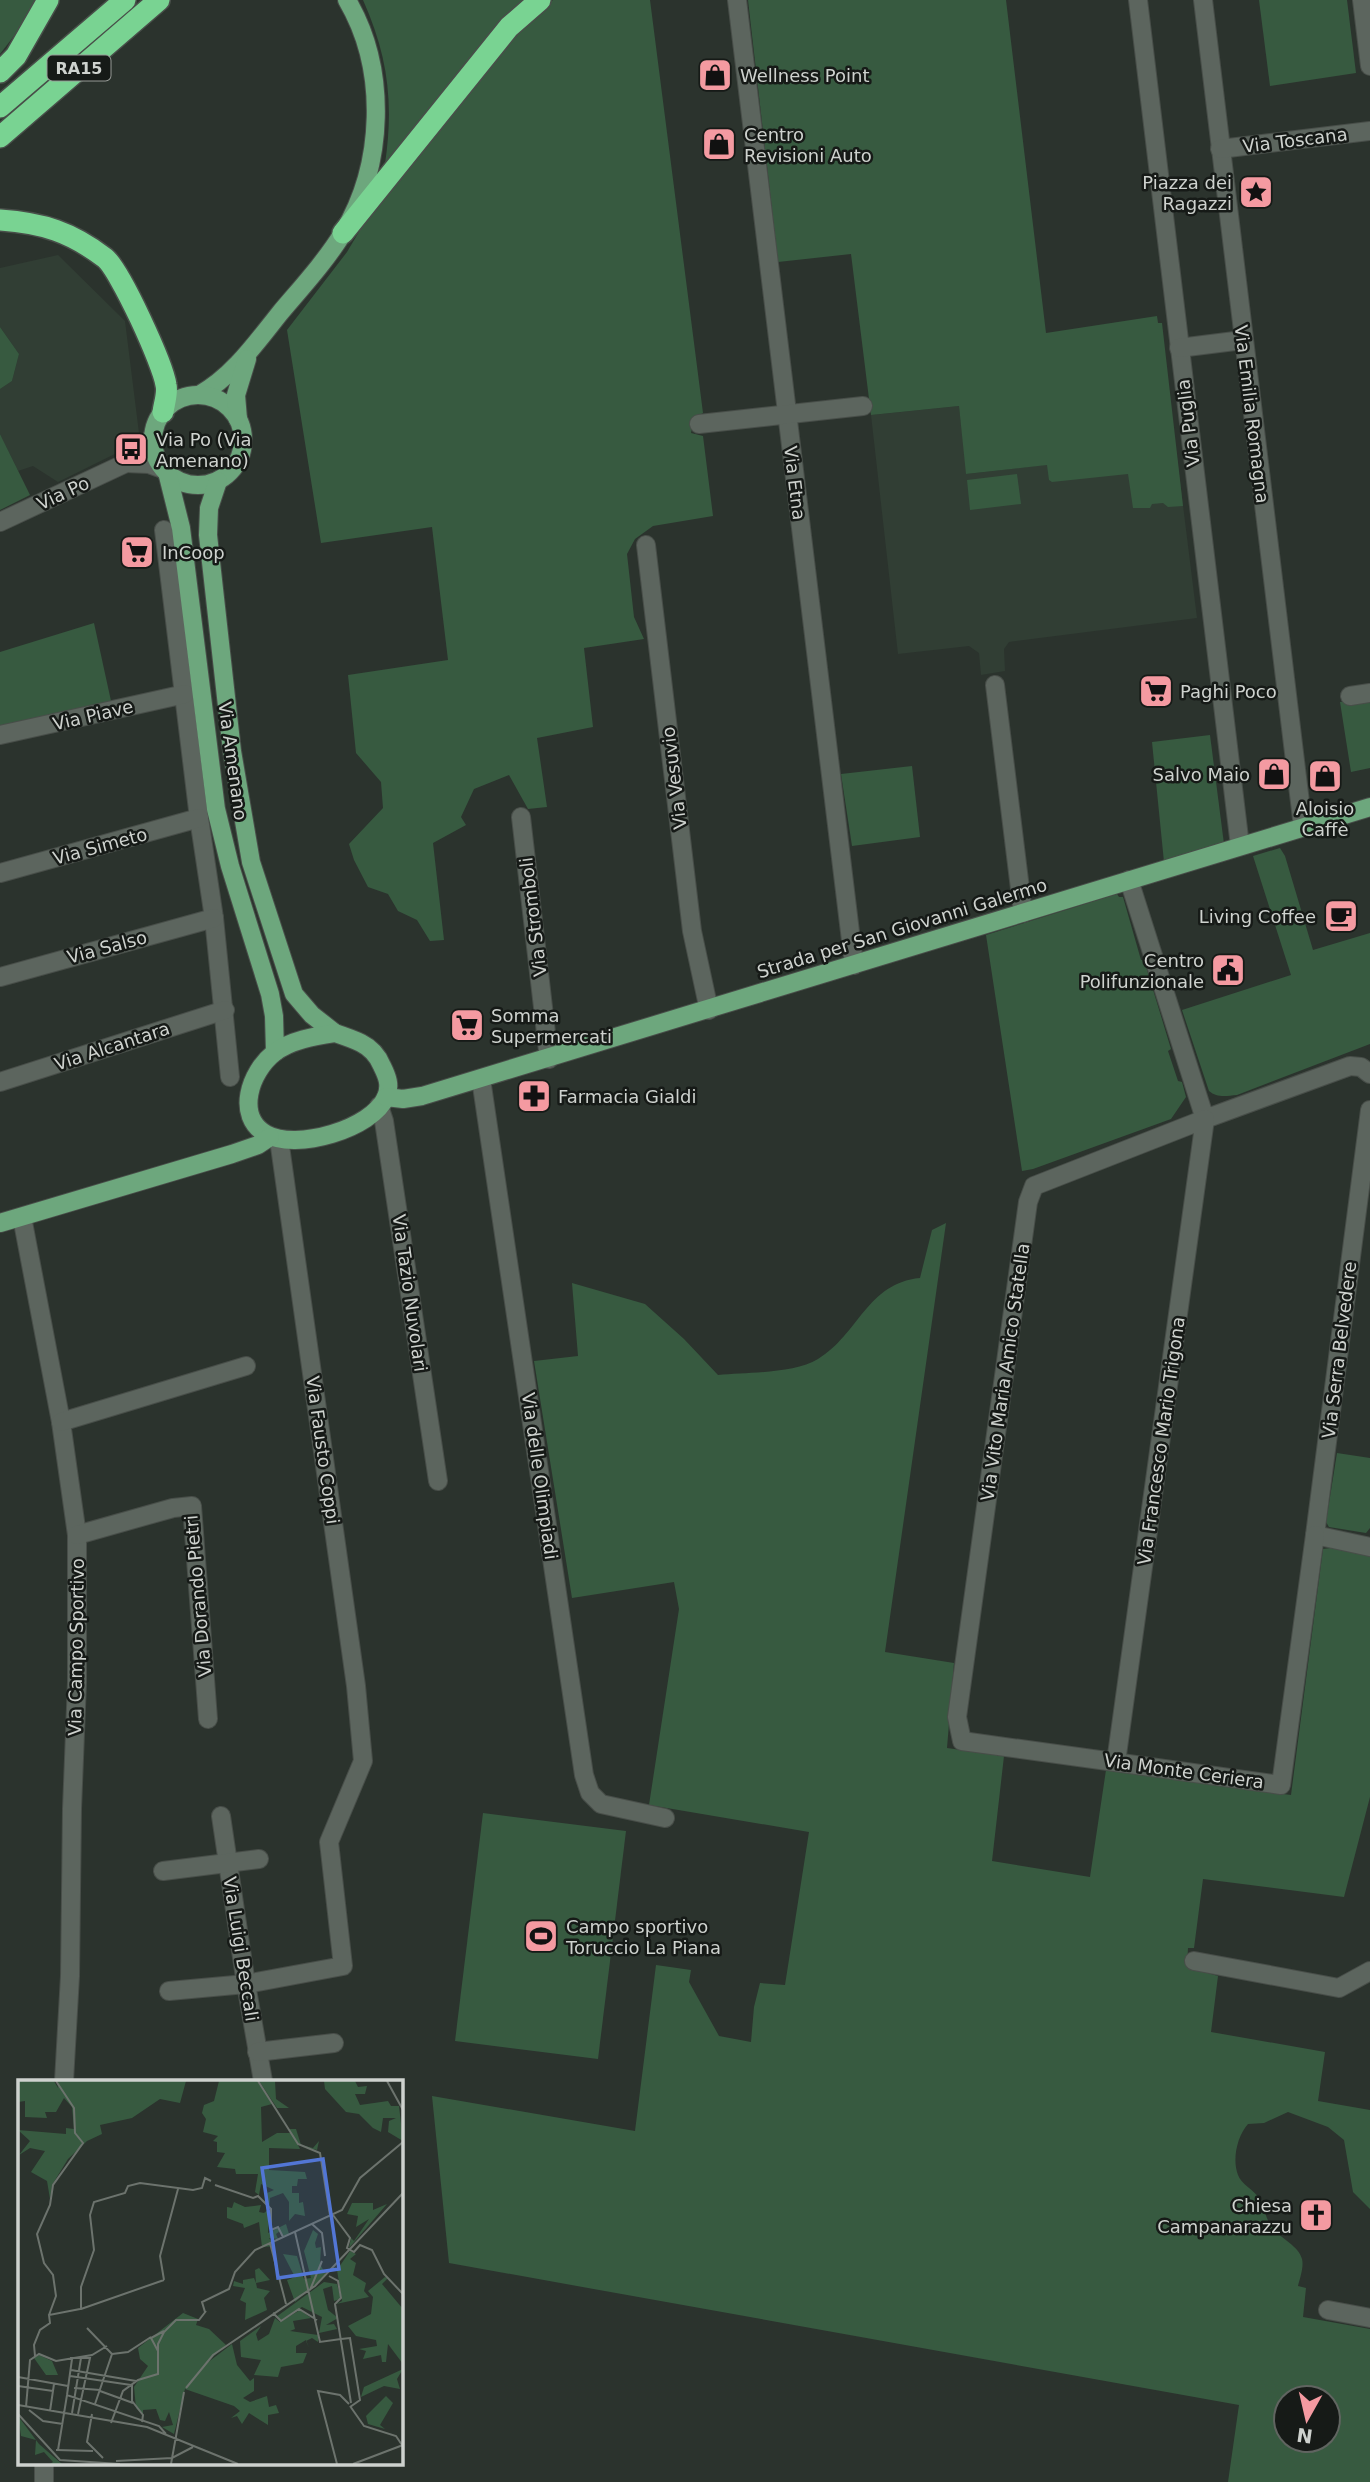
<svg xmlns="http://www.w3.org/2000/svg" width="1370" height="2482" font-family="'DejaVu Sans',sans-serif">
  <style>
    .built { fill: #313e34 }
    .green { fill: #375a40; fill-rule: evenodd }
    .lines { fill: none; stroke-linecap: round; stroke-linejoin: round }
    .minor-casing { stroke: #484e49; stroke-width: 20 }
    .major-casing { stroke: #484e49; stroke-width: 20 }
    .highway-casing { stroke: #484e49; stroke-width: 24 }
    .minor { stroke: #5c655e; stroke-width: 18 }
    .major { stroke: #6da77d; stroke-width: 18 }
    .highway { stroke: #79d392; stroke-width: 21 }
    .labels { text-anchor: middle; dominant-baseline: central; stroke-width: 5; stroke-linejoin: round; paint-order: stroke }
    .shield { fill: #161a17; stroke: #979b97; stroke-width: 2 }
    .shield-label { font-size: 16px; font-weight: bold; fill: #ced2ce }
    .poi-label { font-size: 18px; fill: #ced2ce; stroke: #161a17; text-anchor: start }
    .street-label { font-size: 18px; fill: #ced2ce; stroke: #161a17 }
    .inset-road { fill: none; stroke: #6c736d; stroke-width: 2 }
    .view { fill: #5276d5; fill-opacity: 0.15; stroke: #5276d5; stroke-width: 3.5 }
    .inset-edge { fill: none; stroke: #ced2ce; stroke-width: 3.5 }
  </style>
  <rect width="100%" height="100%" fill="#2b332d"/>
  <g class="built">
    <polygon points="58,255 125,321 139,433 136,443 131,446 58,482 33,466 18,471 0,434 0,389 12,381 19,354 0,327 0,268"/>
    <polygon points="959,406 967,474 1176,449 1197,618 1009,642 1004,649 1005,671 981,675 979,653 969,646 898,654 871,415"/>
  </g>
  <g class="green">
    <polygon points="0,0 35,0 24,23 0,54"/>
    <path d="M363,0H527L394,163L385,164C394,103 388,56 363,0Z"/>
    <polygon points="553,0 650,0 703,413 694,418 691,433 703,436 713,516 653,526 635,539 627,554 634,617 644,639 584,648 593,727 537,738 547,807 528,809 509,775 474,789 461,817 466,825 433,843 444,940 430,941 417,920 398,911 388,894 368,887 354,860 349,844 383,808 381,782 356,753 348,675 448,660 432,527 321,543 287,330 347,252 363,225 478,79 534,13"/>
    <polygon points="748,0 1006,0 1046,333 1157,316 1158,323 1162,323 1183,506 1168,507 1163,503 1152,504 1150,508 1133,508 1128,474 1052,482 1049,480 1047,465 966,474 959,406 871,415 851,254 778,262"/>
    <polygon points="1259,0 1347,0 1356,73 1270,86"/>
    <polygon points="0,327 19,354 12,381 0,389"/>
    <polygon points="0,434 30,495 0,510"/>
    <polygon points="1017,474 1021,504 970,510 967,480"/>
    <polygon points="94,623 111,701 0,726 0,652"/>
    <polygon points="1370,698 1370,768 1351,772 1340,702"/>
    <polygon points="1210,735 1224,844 1164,862 1152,742"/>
    <polygon points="912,766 920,837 852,846 841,774"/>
    <path d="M1280,848L1285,856L1313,950L1370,933V1044L1237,1095C1226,1096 1217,1098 1209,1091L1182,1010L1291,975L1253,856Z"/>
    <polygon points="1117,894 1119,897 1123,897 1141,960 1144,960 1171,1049 1168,1051 1178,1081 1182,1082 1186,1097 1171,1119 1033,1169 1022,1171 986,935"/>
    <path d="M946,1223L885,1652L954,1663L947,1748L1004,1756L992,1861L1090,1877L1106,1770L1291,1795L1323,1549C1337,1546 1357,1547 1370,1556V1797L1344,1897L1203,1879L1194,1948H1188L1187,1967L1218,1976L1211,2032L1325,2052L1318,2101L1370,2110V2209L1353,2192L1344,2140L1328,2127L1288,2112L1264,2123L1248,2124C1237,2136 1232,2160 1238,2175C1241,2184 1254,2190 1260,2199C1265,2208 1265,2219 1273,2228C1281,2239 1299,2246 1302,2259C1304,2267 1300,2278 1298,2286L1306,2288L1303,2317L1370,2329V2482H1228L1239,2405L449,2263L432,2096L635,2131L656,1965L691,1970L689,1982L719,2036L751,2042L754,2007L760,1983L785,1985L809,1832L649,1805L679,1609L674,1582L572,1598L534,1361L578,1356L572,1283L645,1304L684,1339L718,1375C747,1372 793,1374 818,1359C859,1334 867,1283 920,1278L932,1230ZM1286,2398H1328V2440H1286Z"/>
    <polygon points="1337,1453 1370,1458 1370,1528 1366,1533 1329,1527 1326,1522"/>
    <polygon points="483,1813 626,1831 598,2059 455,2041"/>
  </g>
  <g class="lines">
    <g class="minor-casing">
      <g id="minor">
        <polyline points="737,0 854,965"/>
        <polyline points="1138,0 1240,846"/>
        <polyline points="1203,0 1303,827"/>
        <polyline points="1362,0 1370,66"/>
        <polyline points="1220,149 1370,131"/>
        <polyline points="1179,348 1243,340"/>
        <polyline points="699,424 863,406"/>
        <polyline points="126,463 149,464 163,469"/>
        <polyline points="0,522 126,463 138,455 153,436"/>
        <polyline points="164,530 199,818 214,918 230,1077"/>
        <polyline points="646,545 692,931 709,1010"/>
        <polyline points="995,685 1023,913"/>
        <polyline points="1350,696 1370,693"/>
        <polyline points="0,735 185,694"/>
        <polyline points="521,817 549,1059"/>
        <polyline points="0,873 199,818"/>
        <polyline points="1129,880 1205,1119 1350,1066 1361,1067 1370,1074"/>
        <polyline points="0,977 214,918"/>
        <polyline points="481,1079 584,1775 590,1793 601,1804 665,1818"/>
        <polyline points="0,1082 225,1010"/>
        <polyline points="379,1106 384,1121 438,1481"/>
        <polyline points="1370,1110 1315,1535 1370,1547"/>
        <polyline points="22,1217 61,1422 77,1535 77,1682 72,1809 70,1976 64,2081"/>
        <polyline points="61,1422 246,1366"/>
        <polyline points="77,1535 173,1508 192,1506 208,1719"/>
        <polyline points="1116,1762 1205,1119 1034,1186 1028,1202 957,1717 962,1741 1281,1785 1315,1535"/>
        <polyline points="221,1816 246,1984 263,2081"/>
        <polyline points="163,1871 259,1859"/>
        <polyline points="1194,1961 1339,1988 1370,1971"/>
        <polyline points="169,1991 246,1984 343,1966 329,1842 363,1761 356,1686 279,1139"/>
        <polyline points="257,2052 334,2043"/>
        <polyline points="1328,2310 1370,2318"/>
        <polyline points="44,2482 44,2463"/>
      </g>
    </g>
    <g class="major-casing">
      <g id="major">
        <path d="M199,395C233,376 256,343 280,313C302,287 325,262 343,233C384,165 388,70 347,0"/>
        <circle cx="198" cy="440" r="45"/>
        <polyline points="238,419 236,395 247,359"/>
        <polyline points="167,472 181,528 216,809 230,866 270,994 274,1016 275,1052"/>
        <polyline points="218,481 209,508 208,535 232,751 251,862 294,994 312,1015 335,1033"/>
        <path d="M335,1033C344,1036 353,1039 361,1043C371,1048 378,1056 382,1066C387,1076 391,1085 386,1097C372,1129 296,1151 266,1134C235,1116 250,1072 274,1053C290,1040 316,1036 335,1033Z"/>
        <polyline points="386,1097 403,1099 422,1096 1370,807"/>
        <polyline points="0,1223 232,1154 258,1145 270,1137"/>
      </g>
    </g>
    <g class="highway-casing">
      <g id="highway">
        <polyline points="0,72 16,56 48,0"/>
        <polyline points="0,107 125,0"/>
        <polyline points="0,137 159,0"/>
        <path d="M0,220C43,223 71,232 105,258C120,270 163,364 166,385C168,393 164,404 163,412"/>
        <polyline points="343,233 509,27 540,0"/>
      </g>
    </g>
    <use href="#minor" class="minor"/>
    <use href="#major" class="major"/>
    <use href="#highway" class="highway"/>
  </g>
  <defs>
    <g id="shop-square" transform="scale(1.75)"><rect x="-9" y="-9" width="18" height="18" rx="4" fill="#f49aa1" stroke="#161a17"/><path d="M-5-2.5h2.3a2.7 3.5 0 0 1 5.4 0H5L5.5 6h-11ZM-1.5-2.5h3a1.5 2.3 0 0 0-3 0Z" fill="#111"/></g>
    <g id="sight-square" transform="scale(1.75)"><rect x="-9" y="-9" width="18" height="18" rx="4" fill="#f49aa1" stroke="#161a17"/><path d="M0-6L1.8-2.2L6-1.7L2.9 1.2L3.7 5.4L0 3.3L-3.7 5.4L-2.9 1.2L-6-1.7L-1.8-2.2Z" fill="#111"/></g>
    <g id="bus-square" transform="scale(1.75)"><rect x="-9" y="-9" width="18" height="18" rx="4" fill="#f49aa1" stroke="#161a17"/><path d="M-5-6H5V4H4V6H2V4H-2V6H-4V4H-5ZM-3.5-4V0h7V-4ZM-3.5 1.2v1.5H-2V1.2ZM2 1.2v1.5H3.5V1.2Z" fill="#111"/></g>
    <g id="supermarket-square" transform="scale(1.75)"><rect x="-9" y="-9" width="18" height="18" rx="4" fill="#f49aa1" stroke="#161a17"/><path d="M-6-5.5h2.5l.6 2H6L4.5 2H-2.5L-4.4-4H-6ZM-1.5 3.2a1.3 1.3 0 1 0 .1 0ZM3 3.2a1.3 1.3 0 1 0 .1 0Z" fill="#111"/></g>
    <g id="cafe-square" transform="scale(1.75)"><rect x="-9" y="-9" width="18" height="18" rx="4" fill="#f49aa1" stroke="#161a17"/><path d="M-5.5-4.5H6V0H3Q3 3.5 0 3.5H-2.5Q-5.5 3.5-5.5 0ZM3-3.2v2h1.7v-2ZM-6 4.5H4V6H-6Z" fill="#111"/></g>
    <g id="civic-square" transform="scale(1.75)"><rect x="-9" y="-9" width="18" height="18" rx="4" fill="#f49aa1" stroke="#161a17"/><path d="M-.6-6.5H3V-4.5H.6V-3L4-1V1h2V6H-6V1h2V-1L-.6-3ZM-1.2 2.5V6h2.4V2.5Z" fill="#111"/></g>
    <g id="pharmacy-square" transform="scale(1.75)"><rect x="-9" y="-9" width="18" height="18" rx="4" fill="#f49aa1" stroke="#161a17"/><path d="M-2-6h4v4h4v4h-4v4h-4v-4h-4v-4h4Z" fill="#111"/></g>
    <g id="stadium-square" transform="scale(1.75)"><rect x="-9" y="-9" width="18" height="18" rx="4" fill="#f49aa1" stroke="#161a17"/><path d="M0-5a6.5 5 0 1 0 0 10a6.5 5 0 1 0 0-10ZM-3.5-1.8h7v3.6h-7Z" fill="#111"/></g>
    <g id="church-square" transform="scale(1.75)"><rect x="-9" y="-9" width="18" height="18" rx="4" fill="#f49aa1" stroke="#161a17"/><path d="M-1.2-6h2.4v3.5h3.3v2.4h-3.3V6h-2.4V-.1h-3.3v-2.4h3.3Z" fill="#111"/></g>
  </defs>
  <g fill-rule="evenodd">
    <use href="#shop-square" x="715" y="75"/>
    <use href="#shop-square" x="719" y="144"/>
    <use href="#sight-square" x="1256" y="192"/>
    <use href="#bus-square" x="131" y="449"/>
    <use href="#supermarket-square" x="137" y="552"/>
    <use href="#supermarket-square" x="1156" y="691"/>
    <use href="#shop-square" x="1274" y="774"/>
    <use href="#shop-square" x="1325" y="776"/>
    <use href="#cafe-square" x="1341" y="916"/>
    <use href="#civic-square" x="1228" y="970"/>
    <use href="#supermarket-square" x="467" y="1025"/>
    <use href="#pharmacy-square" x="534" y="1096"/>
    <use href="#stadium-square" x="541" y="1936"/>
    <use href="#church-square" x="1316" y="2215"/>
  </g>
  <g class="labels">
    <rect class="shield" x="47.5" y="55.5" width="63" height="25" rx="5"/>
    <g class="shield-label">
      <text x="79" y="68">RA15</text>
    </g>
    <g class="poi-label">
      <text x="740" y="75">Wellness Point</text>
      <text x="744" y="134">Centro<tspan x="744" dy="21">Revisioni Auto</tspan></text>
      <text x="1232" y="182" text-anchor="end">Piazza dei<tspan x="1232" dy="21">Ragazzi</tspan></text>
      <text x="156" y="439">Via Po (Via<tspan x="156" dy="21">Amenano)</tspan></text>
      <text x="162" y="552">InCoop</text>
      <text x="1180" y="691">Paghi Poco</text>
      <text x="1250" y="774" text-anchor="end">Salvo Maio</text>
      <text x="1325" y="808" text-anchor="middle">Aloisio<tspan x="1325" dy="21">Caffè</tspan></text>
      <text x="1316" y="916" text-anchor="end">Living Coffee</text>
      <text x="1204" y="960" text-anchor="end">Centro<tspan x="1204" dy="21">Polifunzionale</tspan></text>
      <text x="491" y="1015">Somma<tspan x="491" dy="21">Supermercati</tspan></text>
      <text x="558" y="1096">Farmacia Gialdi</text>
      <text x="566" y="1926">Campo sportivo<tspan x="566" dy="21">Toruccio La Piana</tspan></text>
      <text x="1292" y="2205" text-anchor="end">Chiesa<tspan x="1292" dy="21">Campanarazzu</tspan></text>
    </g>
    <g class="street-label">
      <text transform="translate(1295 140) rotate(-7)">Via Toscana</text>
      <text transform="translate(1252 414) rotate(83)">Via Emilia Romagna</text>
      <text transform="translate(1188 423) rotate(-97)">Via Puglia</text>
      <text transform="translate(795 483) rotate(83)">Via Etna</text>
      <text transform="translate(63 493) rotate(-25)">Via Po</text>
      <text transform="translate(93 715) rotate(-13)">Via Piave</text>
      <text transform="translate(233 761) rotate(82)">Via Amenano</text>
      <text transform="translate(674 778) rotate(-97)">Via Vesuvio</text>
      <text transform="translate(100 846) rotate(-15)">Via Simeto</text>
      <text transform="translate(533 917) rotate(-97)">Via Stromboli</text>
      <text transform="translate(902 928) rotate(-17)">Strada per San Giovanni Galermo</text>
      <text transform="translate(107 947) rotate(-15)">Via Salso</text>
      <text transform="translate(112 1046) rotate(-18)">Via Alcantara</text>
      <text transform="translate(410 1293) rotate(82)">Via Tazio Nuvolari</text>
      <text transform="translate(1339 1350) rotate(-83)">Via Serra Belvedere</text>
      <text transform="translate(1005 1372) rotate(-82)">Via Vito Maria Amico Statella</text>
      <text transform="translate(1161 1441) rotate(-82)">Via Francesco Mario Trigona</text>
      <text transform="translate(323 1450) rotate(82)">Via Fausto Coppi</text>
      <text transform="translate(540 1476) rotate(82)">Via delle Olimpiadi</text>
      <text transform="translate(198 1596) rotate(-95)">Via Dorando Pietri</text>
      <text transform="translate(76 1647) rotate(-89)">Via Campo Sportivo</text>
      <text transform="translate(1184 1771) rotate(8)">Via Monte Ceriera</text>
      <text transform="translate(241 1949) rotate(81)">Via Luigi Beccali</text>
    </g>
  </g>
  <g transform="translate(18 2080)">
    <rect width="385" height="385" fill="#2b332d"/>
    <path d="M0,1H36L40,8L39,1H168L162,23L142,19L114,38L82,45L84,54L69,61L50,79L34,105L32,119L29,101L13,92L27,71L12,68L1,75L12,61L0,50L48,54V48L56,49L54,27L46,18L38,32H27L29,38L7,37V21L0,22ZM201,1H240L254,24L243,27L244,62L259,53H273L271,49H278L283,65L295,68L301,61L299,70L280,65L282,69L251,68V90L287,92L289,99H280L279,106H274V113H281V123L285,122L287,136L277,134L271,141V122L265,113L252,118L250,153L268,144L271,154L266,157L262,151L258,154L260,159L251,158L257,166L244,167L241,142L226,148L225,144L209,138V127L214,128L216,122L227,127L243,125L241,132L246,133L251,129L246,123L249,113L256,110L243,104L241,115L237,112L240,94H218L217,89L199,87L207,73L199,72V62L195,61L200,56L185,52L188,39L184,33L186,25L196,21ZM241,1H257L258,19L271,28H259ZM306,1H337L340,7L349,6L347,14H337L342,25L370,21L373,26H381L385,61L370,52L371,41L378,38H365L363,52L355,48L341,34L328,32L307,9ZM334,123H355V130L369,124L331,168L333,158L336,161L351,139L338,147L340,136L329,134ZM295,150L300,154L297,163L298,168L303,167L302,184L308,195L277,222L269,200L277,197L265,174L279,176L286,199L293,198L286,171ZM332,171L338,174L332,179L338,183L335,195L348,203L346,211L351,217L318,224L324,221L319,190ZM241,188L252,200L238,203L239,208L252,211L246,218L249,230L227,240L228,223L222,220L227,208L215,206L216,201L225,204V200L236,198L238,203L237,190ZM367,197L370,198L364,204L385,229V284L370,264L368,282H364L363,275L345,279L348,271L341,269L359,266L358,260L338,256L330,246L353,234L355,217L350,211ZM306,202L319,204L323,219L316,221L314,206L305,209L310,230L320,238L308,245L316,244L319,249L301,253L304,237L284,227L263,240L258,237ZM282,230L293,238L275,241L277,249L272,251L300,255V262L294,258L288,261L291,268L288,260L278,266V273H289L285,283L263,287L260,297L236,295L243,280L223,277L222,261L243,246L238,254L240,261L251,254L257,238L262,242ZM165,233L180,239L178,245L191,249L208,265L185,286L214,264L219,285L232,301L236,298V311L225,318L232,322L249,316L251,327L258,325L261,333L250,335V345L231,333L224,344L219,336L213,338L222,331L216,326L167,309L156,354L144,347L155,345L151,332L147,341L142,340L138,329L125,330V335L118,328L116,307L130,286L122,279L120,268ZM21,275L34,281L40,295H28L16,278ZM385,289L379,299L382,309L366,306L343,317L346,307ZM368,316L375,323L362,345L367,349L350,344L348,336ZM0,336L21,364L44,384H32L35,382L26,372L17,375L18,360L3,356Z" fill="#375a40"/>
    <path class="inset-road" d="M240,1L280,64L302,73L312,135M369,1L385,30M197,105L235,118L240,116L253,129V150L260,147L265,157M315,135L332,158L329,168L336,172L342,165L354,170L366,194L385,214M294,144L304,153L307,176M277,152L302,262L323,259M252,163L268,224M311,196L320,201L323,218L317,224L333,323M146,200L142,176L160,109M292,210L304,181M63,229L146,200M63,230V207L76,170L72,135L76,122L107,113L110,106L122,103L175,110L184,108L187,98L193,101M187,232L184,222L211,209L217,192L237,170L324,130L342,98L385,62M255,233L263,241L281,229L299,240M31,235L38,216L35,195L26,183L19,154L32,125L35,105L65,63L57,53L56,28L38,1M69,248L94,274L77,324M323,259L332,258L342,320L332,327M140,271L133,258L146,251M94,274L110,272L133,257M17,276L16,265L22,250L32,243L31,235L62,229M52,278H72L60,334M53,290L118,301M52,296L113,305M0,297L50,306M114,305V321L125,335L124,342M0,306L35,311M56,308L82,310M168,308L195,275L297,206L385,113M82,311L115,323M49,315L54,279M0,325L129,347L220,384M332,326L346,346L378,356L384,365M8,327L12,280L21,274L38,281L74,275L89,266M11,330L25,341L45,344M32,331L36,304M54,333L63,278M0,334L42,380L102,384M74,334L69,362L85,378M93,343L105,311L120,300L140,294V264L146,252L158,240H181L188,231M38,370L75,371M40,370L49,315L141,346L148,354M98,381L154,378L175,367M153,384L166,312M319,384L300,311L322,315L331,324M335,384L385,365"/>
    <path class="view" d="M305,79L321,189L260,198L244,88Z"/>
    <rect width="385" height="385" class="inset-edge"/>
  </g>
  <g transform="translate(1307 2419) rotate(188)"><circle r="33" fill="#161a17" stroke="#606460" stroke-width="2"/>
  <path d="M0-5L12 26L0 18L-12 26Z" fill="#f49aa1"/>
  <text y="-10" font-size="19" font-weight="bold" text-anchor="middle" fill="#ced2ce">N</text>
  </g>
</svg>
